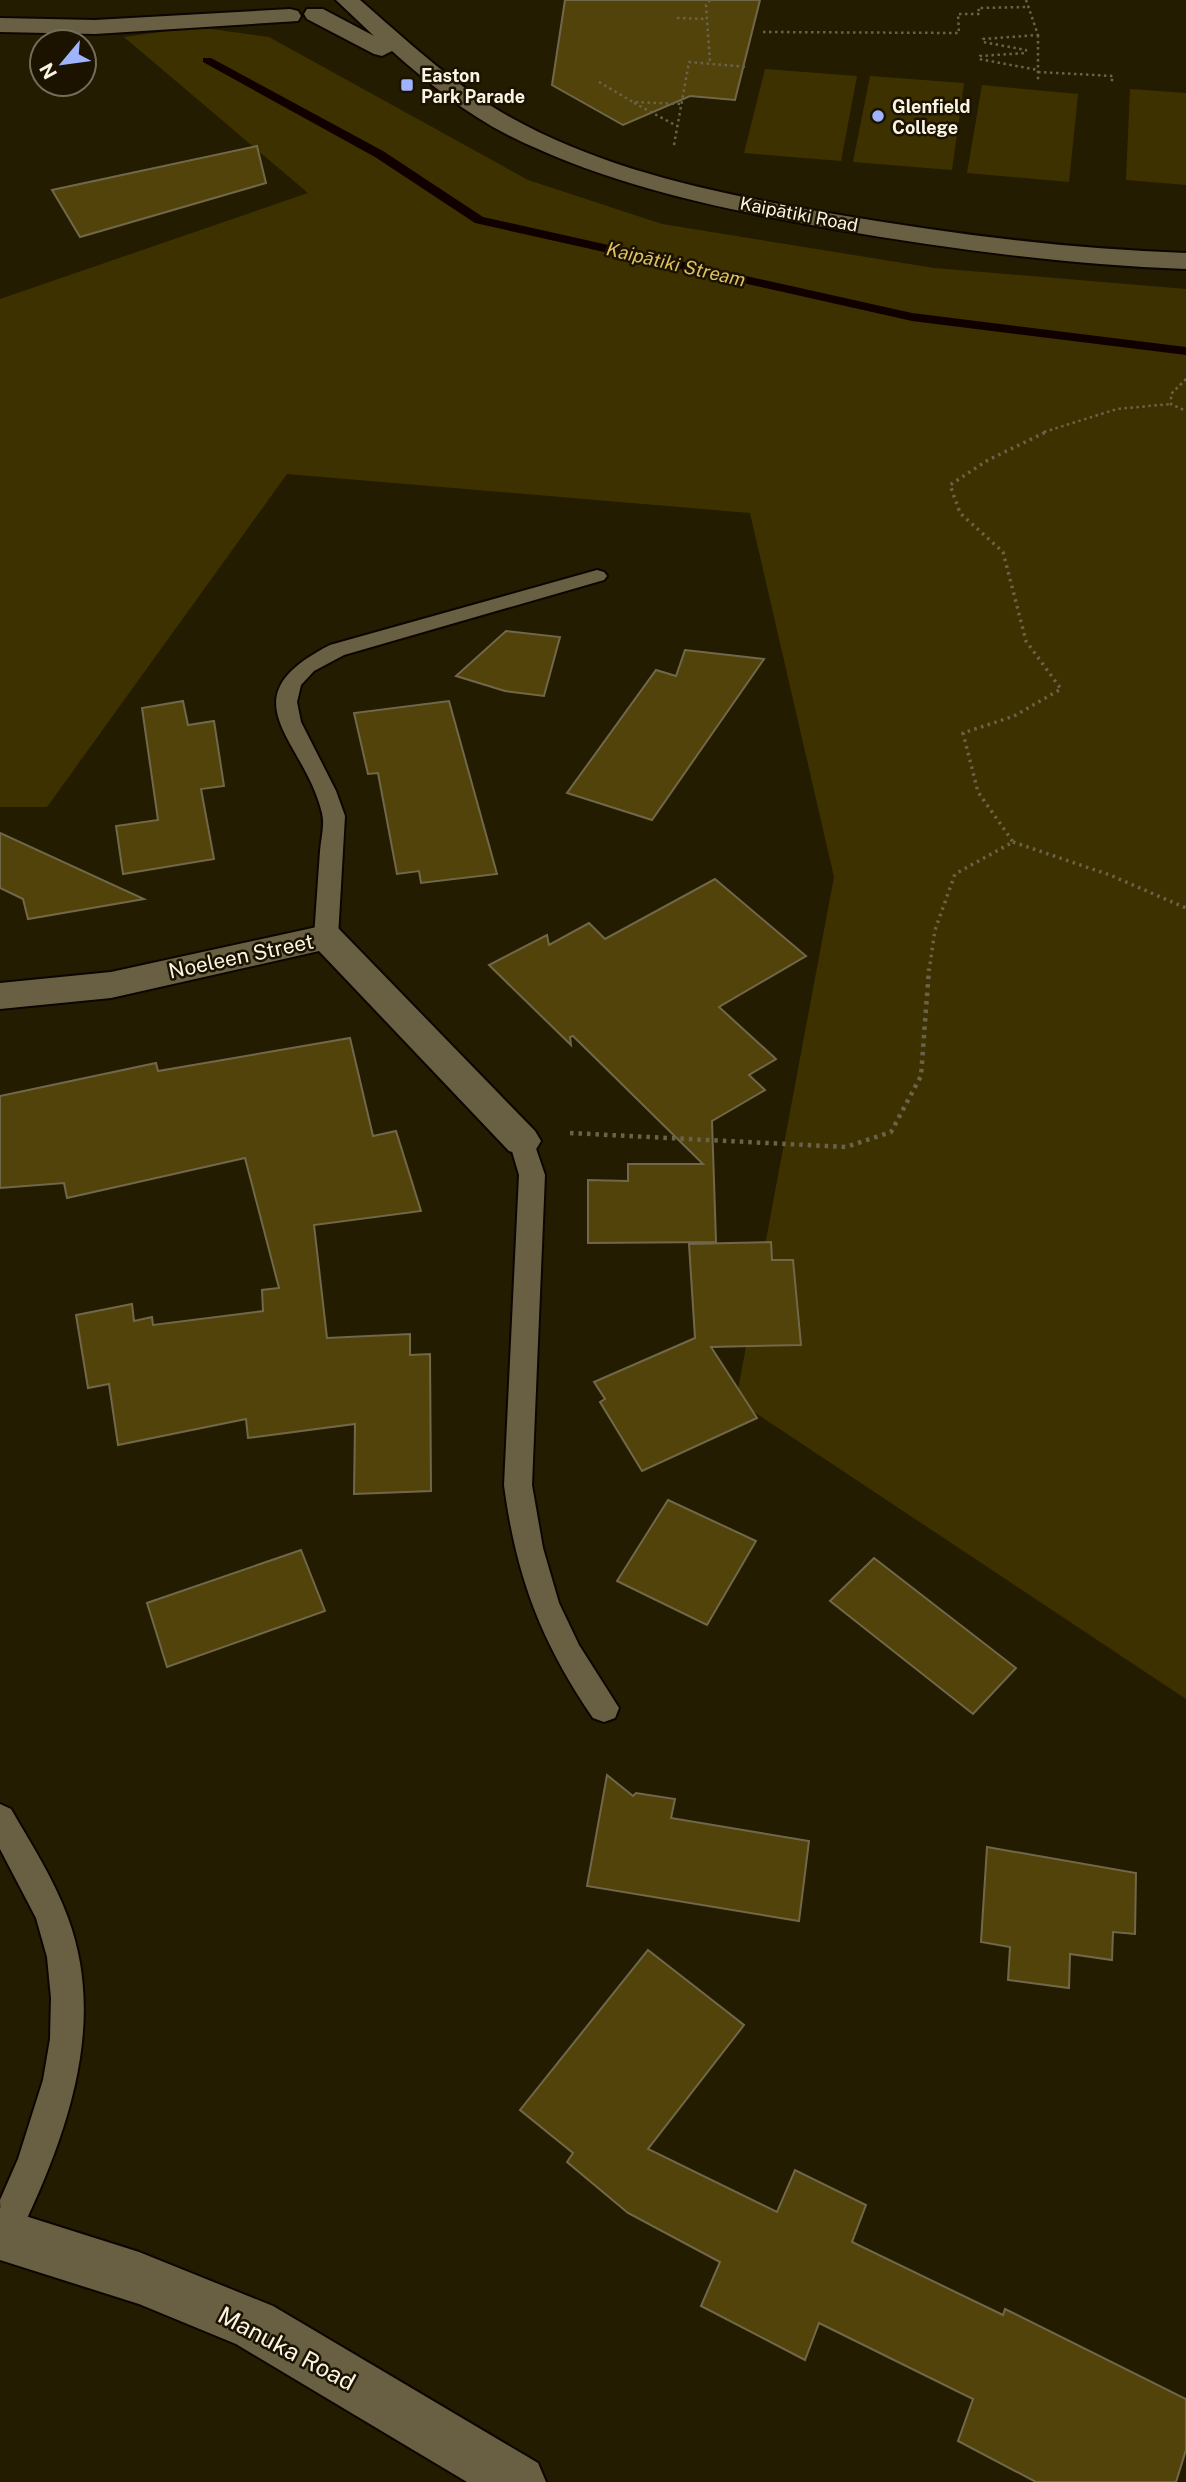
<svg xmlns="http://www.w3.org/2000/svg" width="1186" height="2482" font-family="'Public Sans',sans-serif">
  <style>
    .green { fill: #3e3100 }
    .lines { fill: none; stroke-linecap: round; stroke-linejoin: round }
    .stream { fill: #100100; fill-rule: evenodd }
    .building { fill: #52430b; stroke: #71684a; stroke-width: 2 }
    .lane-casing { stroke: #0d0600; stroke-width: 4 }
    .street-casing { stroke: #0d0600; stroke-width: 4 }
    .secondary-casing { stroke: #0d0600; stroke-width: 4 }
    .path-far2 { stroke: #6a634c; stroke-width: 2.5; stroke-dasharray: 2.5 3.5; stroke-linecap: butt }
    .path-far1 { stroke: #6a634c; stroke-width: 3.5; stroke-dasharray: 2.5 4.5; stroke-linecap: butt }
    .path { stroke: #6a634c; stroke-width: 4.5; stroke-dasharray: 3.5 5; stroke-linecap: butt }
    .lane { fill: #696043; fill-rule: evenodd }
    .street { fill: #696043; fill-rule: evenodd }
    .secondary { fill: #696043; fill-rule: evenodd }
    .poi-dot { fill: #a0b3fd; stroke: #1b1300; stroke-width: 2.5 }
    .labels { text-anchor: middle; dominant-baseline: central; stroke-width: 5; stroke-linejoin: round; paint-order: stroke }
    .far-poi-label { font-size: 18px; font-weight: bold; fill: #f9f4e4; stroke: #1b1300; text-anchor: start }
    .far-street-label { font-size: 18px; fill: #f9f4e4; stroke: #1b1300 }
    .far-water-label { font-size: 19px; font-style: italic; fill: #dfc260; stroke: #1b1300 }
    .street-label { font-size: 21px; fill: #f9f4e4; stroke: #1b1300 }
    .near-street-label { font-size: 24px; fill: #f9f4e4; stroke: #1b1300 }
  </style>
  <rect width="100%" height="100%" fill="#241c01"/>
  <g class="green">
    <polygon points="197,27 269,37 528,180 662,224 934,268 1186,289 1186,1699 736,1400 834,877 750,513 287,474 47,807 0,807 0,299 308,193 124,37"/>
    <polygon points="765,69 857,76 841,161 744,153"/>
    <polygon points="870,76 964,83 952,170 853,162"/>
    <polygon points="982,85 1078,94 1069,182 967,173"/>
    <polygon points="1130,89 1186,93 1186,185 1126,180"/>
  </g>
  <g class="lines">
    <polygon class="stream" points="203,58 211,58 383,151 483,217 912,313 1186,347 1186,355 912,321 475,223 375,157 203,62"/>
  </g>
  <g class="building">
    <polygon points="565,0 760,0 735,100 690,96 623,125 552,85"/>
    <polygon points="257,146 266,183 80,237 52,190"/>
    <polygon points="506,631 560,637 544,696 505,691 456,676"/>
    <polygon points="685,650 764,659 652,820 567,793 656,670 676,676"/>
    <polygon points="183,701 188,725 214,721 224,786 201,789 214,859 123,874 116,826 158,820 142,708"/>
    <polygon points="449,701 497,874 421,883 419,871 397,874 378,773 368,774 354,713"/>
    <polygon points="0,833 144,899 28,919 23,899 0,888"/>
    <polygon points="715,879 806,956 719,1007 776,1059 749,1075 765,1090 712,1121 716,1242 588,1243 588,1180 628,1181 628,1164 703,1164 573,1036 570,1037 571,1045 489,965 547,935 549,945 589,923 605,939"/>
    <polygon points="350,1038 373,1136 396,1131 421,1211 314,1225 327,1338 410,1334 410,1355 430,1354 431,1491 354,1494 355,1424 248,1438 246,1419 118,1445 109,1384 88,1388 76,1315 132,1304 134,1321 152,1317 153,1325 263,1311 262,1290 279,1288 245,1158 67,1198 64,1183 0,1188 0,1096 156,1063 158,1071"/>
    <polygon points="771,1242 772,1260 793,1260 801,1345 711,1347 757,1418 642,1471 600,1402 605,1399 594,1382 695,1338 689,1244"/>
    <polygon points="668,1500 756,1541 707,1625 617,1581"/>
    <polygon points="301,1550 325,1611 167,1667 147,1603"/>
    <polygon points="874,1558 1016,1668 973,1714 830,1601"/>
    <polygon points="607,1775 633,1796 636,1793 675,1799 671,1818 809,1841 799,1921 587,1886"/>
    <polygon points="987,1847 1136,1873 1135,1934 1113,1932 1112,1960 1070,1954 1069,1988 1008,1980 1010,1947 981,1942"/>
    <polygon points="648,1950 744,2025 648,2149 777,2212 795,2170 866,2205 852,2242 1003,2315 1005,2309 1186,2399 1186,2450 1176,2482 1036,2482 958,2441 973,2399 819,2323 805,2360 701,2306 720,2262 628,2213 567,2162 573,2153 520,2110"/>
  </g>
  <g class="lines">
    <g class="lane-casing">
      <g id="lane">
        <path d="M597,570L604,572L607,576L604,580L344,655L314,671L301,685L297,702L301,722L336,791L345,816L338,937L334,943H318L314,937C316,908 318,880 320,851C321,839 325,825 322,813C304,738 224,699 330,645Z"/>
        <path d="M522,1131L531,1134L545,1175L532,1485L543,1548L559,1603L579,1645L619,1708L615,1718L604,1722L593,1718C541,1642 516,1576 504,1485L519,1175L509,1141L513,1134Z"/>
        <path d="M0,1804L11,1809C31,1844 54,1879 68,1918C109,2029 63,2145 14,2246L2,2252L0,2200L18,2159L43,2080L50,2039L51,1998L47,1957L36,1918L0,1849Z"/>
      </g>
    </g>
    <g class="street-casing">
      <polygon id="street" points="326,925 338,928 535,1131 541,1141 535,1151 522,1155 509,1151 319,951 111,998 0,1009 0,983 111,972"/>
    </g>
    <g class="secondary-casing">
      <g id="secondary">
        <path d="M336,0H360C405,39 450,81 501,112C602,171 720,194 834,214C951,234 1067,249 1186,253V269C1067,265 950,249 833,229C722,209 610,186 508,135C465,113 428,83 392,51L382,56L374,54L307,19L304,14L307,9H323L374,36Z"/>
        <polygon points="290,9 298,11 301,16 298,21 95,34 0,32 0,18 95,20"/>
        <polygon points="0,2208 139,2252 273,2306 538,2463 546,2482 467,2482 236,2344 139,2304 0,2260"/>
      </g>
    </g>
    <g class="path-far2">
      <polyline points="710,0 706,5 710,63"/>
      <polyline points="1026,0 1038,35 983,39 983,42 1026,50 1026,53 980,56 979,59 1038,70 1038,82"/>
      <polyline points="677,18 707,19"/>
      <polyline points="763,32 959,33 958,14 980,14 978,8 1028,7"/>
      <polyline points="1038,35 1038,70"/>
      <polyline points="1038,72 1113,76 1111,84"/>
      <polyline points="599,82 633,102 681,104"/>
      <polyline points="634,103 677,126"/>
      <polyline points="674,145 689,62 747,67"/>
      <polyline points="1186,379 1171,394 1171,404 1186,411"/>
      <polyline points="1044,432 1117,409 1171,404"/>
    </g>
    <g class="path-far1">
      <polyline points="1013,842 1110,875 1186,908"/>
      <polyline points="929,971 935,930 955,874 1013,842 978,792 963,733 1014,716 1061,689 1026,641 1003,552 960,513 950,485 988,460 1048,431"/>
    </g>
    <polyline class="path" points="570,1133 846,1147 891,1132 921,1076 929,969"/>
    <use href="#lane" class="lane"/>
    <use href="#street" class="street"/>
    <use href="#secondary" class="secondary"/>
  </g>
  <g class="poi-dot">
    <rect x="400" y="78" width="14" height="14" rx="3.5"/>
    <circle cx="878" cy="116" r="7"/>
  </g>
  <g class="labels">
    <g class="far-poi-label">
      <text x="421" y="75">Easton<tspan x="421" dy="21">Park Parade</tspan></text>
      <text x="892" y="106">Glenfield<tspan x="892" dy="21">College</tspan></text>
    </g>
    <g class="far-street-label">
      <text transform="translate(799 214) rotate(11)">Kaipātiki Road</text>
    </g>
    <g class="far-water-label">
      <text transform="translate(676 264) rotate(13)">Kaipātiki Stream</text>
    </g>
    <g class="street-label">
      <text transform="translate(241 956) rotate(-12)">Noeleen Street</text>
    </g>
    <g class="near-street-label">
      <text transform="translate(287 2348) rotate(28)">Manuka Road</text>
    </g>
  </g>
  <g transform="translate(63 63) rotate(241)"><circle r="33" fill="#1b1300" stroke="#746d5b" stroke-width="2"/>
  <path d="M0-5L12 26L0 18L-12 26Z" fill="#a0b3fd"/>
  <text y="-10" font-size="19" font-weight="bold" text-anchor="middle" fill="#f9f4e4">N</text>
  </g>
</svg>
